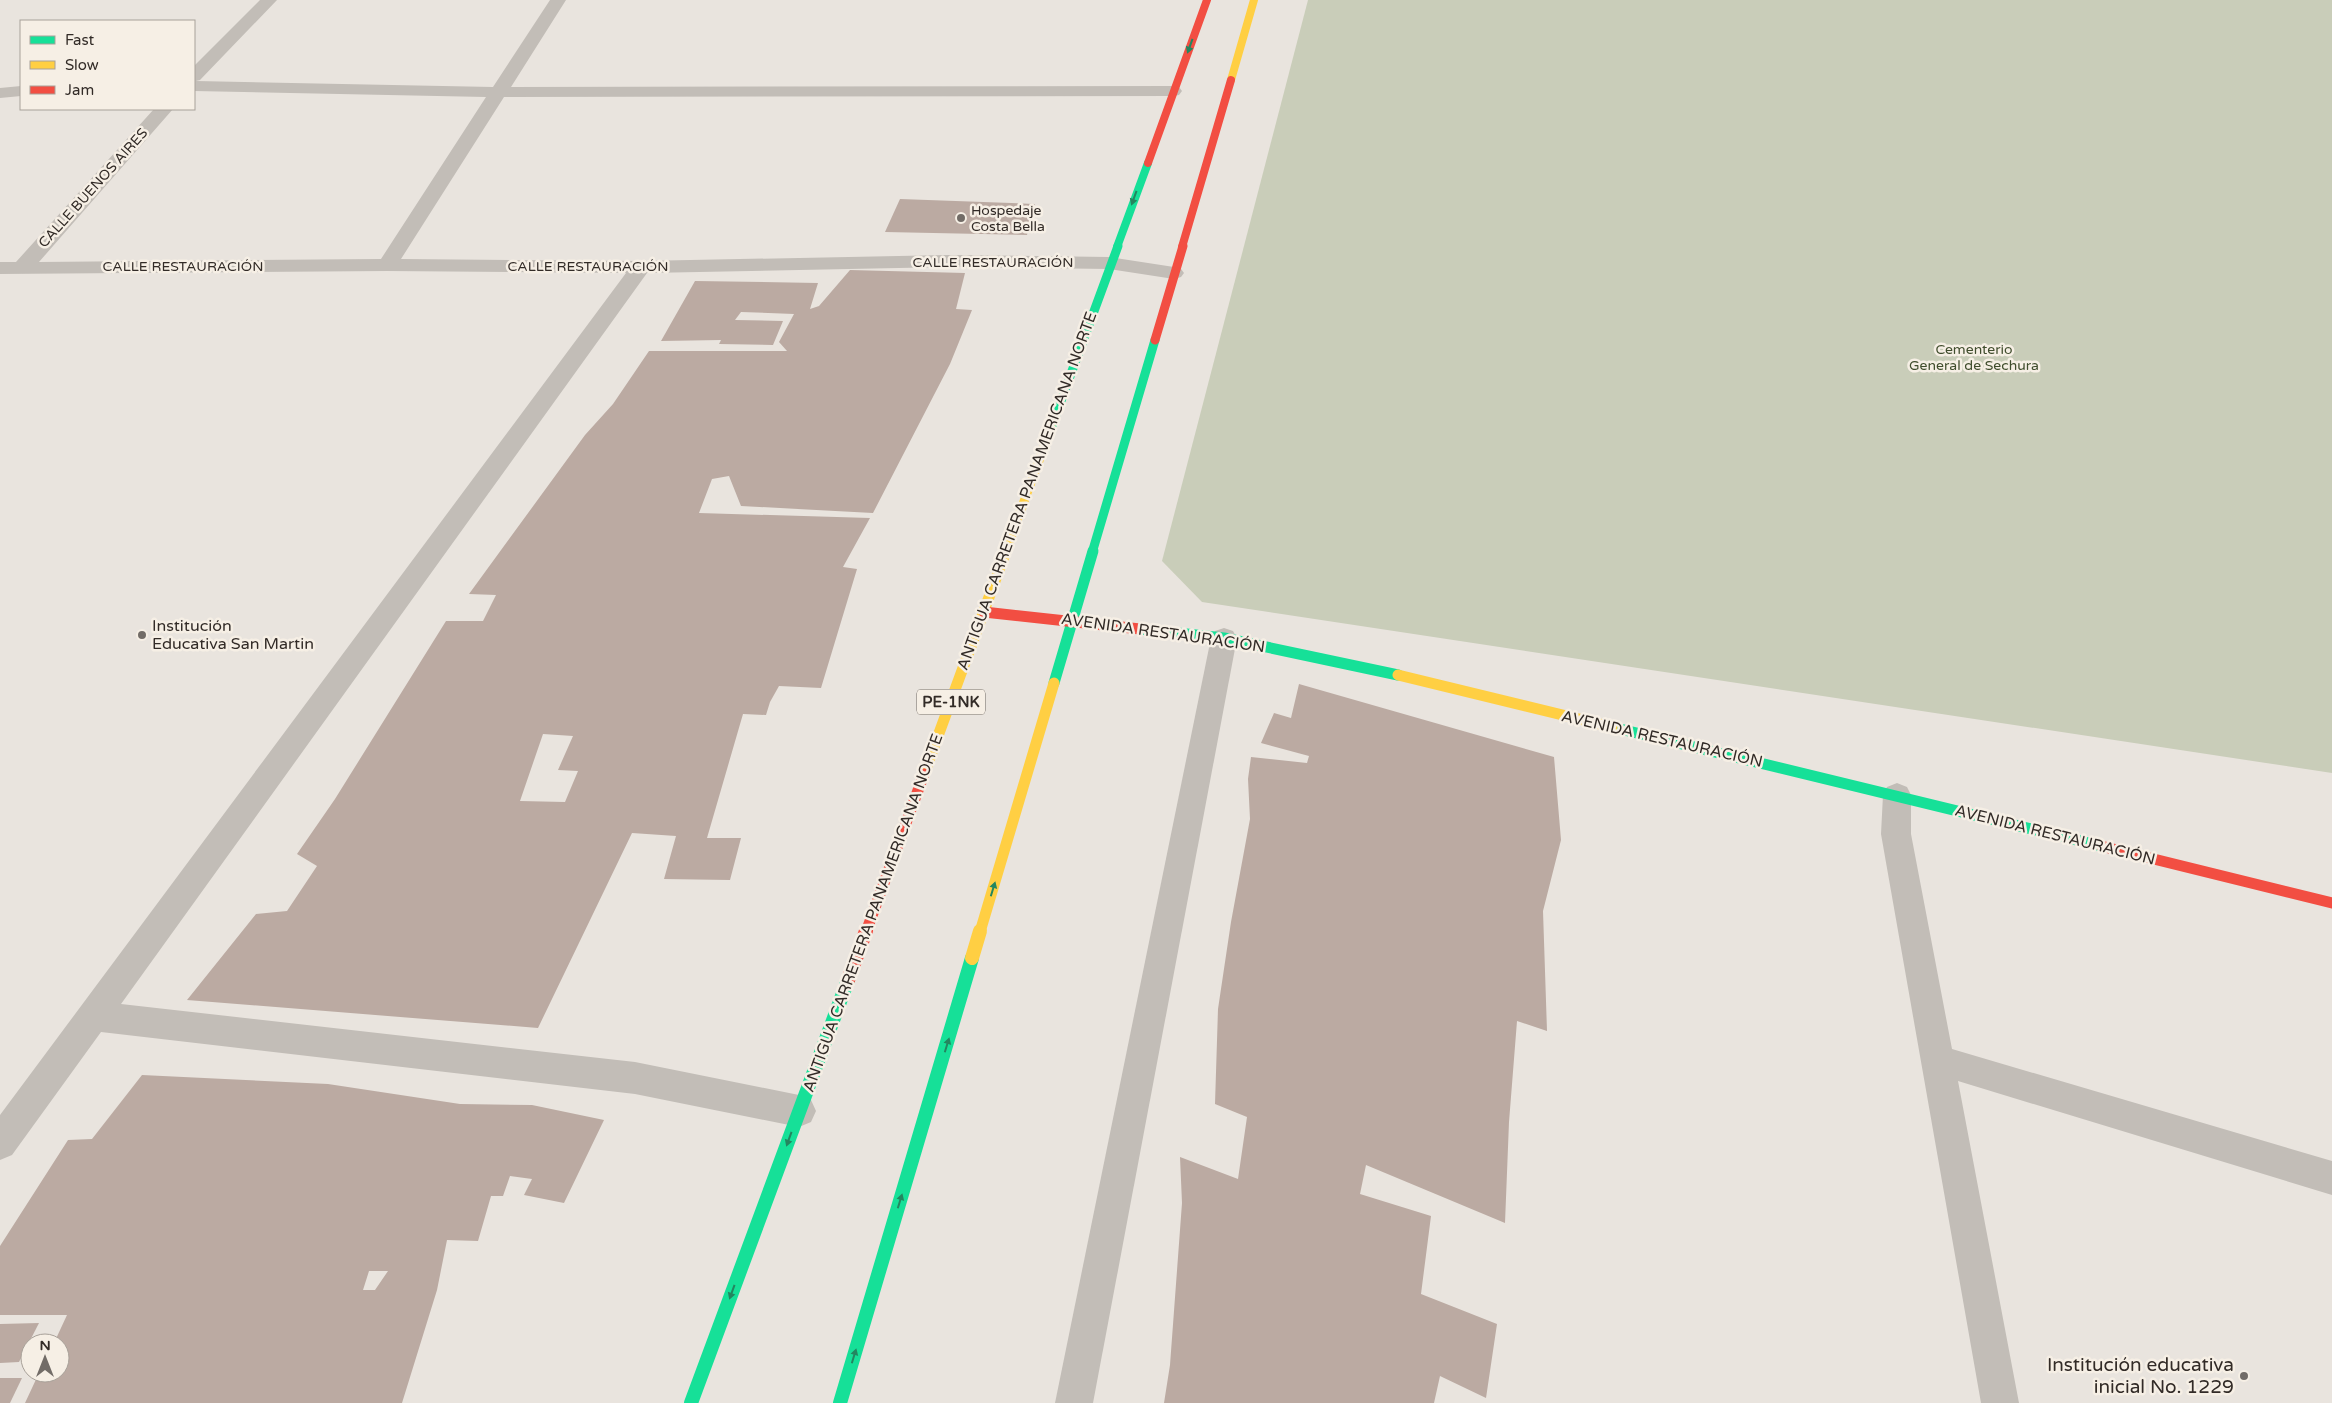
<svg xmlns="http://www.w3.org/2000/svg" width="2332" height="1403" font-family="'Varela Round',sans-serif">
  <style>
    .green { fill: #c9cdb9 }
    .building { fill: #bbaaa2; fill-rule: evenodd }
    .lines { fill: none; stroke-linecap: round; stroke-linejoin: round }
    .street { fill: #c2bdb7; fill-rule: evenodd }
    .fast-far3 { stroke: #16e098; stroke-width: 8 }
    .fast-far2 { stroke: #16e098; stroke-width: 9 }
    .fast-far1 { stroke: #16e098; stroke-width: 11 }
    .fast { stroke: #16e098; stroke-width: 14 }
    .slow-far3 { stroke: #ffcf43; stroke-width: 8 }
    .slow-far2 { stroke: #ffcf43; stroke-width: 9 }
    .slow-far1 { stroke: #ffcf43; stroke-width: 11 }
    .slow { stroke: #ffcf43; stroke-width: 14 }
    .jam-far3 { stroke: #f24e42; stroke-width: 8 }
    .jam-far2 { stroke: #f24e42; stroke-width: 9 }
    .jam-far1 { stroke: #f24e42; stroke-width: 11 }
    .jam { stroke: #f24e42; stroke-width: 14 }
    .oneway { fill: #248660 }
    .poi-dot { fill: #726c67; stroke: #f6efe5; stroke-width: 2 }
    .labels { text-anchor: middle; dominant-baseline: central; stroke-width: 5; stroke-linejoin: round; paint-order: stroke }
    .far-street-label { font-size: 14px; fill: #322b27; stroke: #f6efe5 }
    .far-poi-label { font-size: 14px; fill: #322b27; stroke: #f6efe5; text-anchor: start }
    .far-park-label { font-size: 14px; fill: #404d2d; stroke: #f6efe5 }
    .shield { fill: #f6efe5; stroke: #6d6660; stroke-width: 1 }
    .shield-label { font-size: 15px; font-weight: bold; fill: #322b27 }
    .street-label { font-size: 16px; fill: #322b27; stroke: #f6efe5 }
    .poi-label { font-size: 16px; fill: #322b27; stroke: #f6efe5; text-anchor: start }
    .near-poi-label { font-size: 19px; fill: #322b27; stroke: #f6efe5; text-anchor: end }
  </style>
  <rect width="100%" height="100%" fill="#e9e4de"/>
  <polygon class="green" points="1308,0 2332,0 2332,773 1202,602 1162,561"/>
  <g class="building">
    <polygon points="900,199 1035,204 1027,235 885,232"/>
    <path d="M850,270L965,273L956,309L972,310L950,364L873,513L741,506L729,476L712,479L699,513L870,518L843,567L857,569L821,688L779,686L770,702L766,715L743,714L707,838H741L730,880L664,879L676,836L632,833L538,1028L187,1000L256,914L287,911L317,866L297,854L335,799L446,621H483L496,595L469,594L585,435L613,404L649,351H787L779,342L794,314L741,312L735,320L783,321L773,345L719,344L721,340L661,341L695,281L818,283L810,309L819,306ZM543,734L573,736L558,770L578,771L565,802L520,801Z"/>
    <polygon points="1299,684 1554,757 1561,840 1543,911 1547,1031 1517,1021 1509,1122 1505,1223 1366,1165 1360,1194 1431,1216 1421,1294 1497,1324 1486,1398 1440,1376 1434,1403 1164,1403 1170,1365 1182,1203 1180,1157 1238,1179 1247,1117 1215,1104 1218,1009 1231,922 1250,819 1248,779 1251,757 1307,763 1309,756 1261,743 1274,713 1291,718"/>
    <path d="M142,1075L328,1084L460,1104L532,1105L604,1120L564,1203L524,1195L532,1179L510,1176L503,1196H491L478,1241L447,1240L437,1290L402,1403H25L39,1373H60V1343H54L67,1315H0V1246L68,1140L92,1139ZM369,1271H388L375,1290H363Z"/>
    <polygon points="39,1323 19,1362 0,1363 0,1324"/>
    <polygon points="0,1378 22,1378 10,1403 0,1403"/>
  </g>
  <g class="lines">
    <g class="street">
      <polygon points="260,0 277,0 200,80 196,81 493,87 550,0 566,0 511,87 1173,86 1179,87 1182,91 1179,95 1173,96 504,97 401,259 641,261 948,255 1109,257 1174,267 1181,269 1184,273 1181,277 1174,279 1109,269 948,267 647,273 121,1004 635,1062 799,1095 811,1100 816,1111 811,1122 799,1127 635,1094 101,1032 12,1155 0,1160 0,1115 626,273 387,271 0,274 0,262 16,262 154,109 173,109 39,262 381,259 486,97 194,91 194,66"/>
      <polygon points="21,86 21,96 0,98 0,88"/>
      <polygon points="1224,628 1233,631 1237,638 1093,1403 1055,1403 1211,638 1215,631"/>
      <polygon points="1897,783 1907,787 1911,795 1911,834 1952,1049 2332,1161 2332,1195 1958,1081 2019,1403 1981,1403 1881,834 1883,795 1887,787"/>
    </g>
    <polyline class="fast-far3" points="1117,247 1148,163"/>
    <g class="fast-far2">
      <polyline points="1051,428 1118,246"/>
      <polyline points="1092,553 1155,340"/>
    </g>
    <g class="fast-far1">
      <polyline points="1140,629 1224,638 1398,675"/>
      <polyline points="1054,683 1093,551"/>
      <polyline points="1612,727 2101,846"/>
    </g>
    <g class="fast">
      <polyline points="691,1403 848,980"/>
      <polyline points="840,1403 972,958"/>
    </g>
    <polyline class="slow-far3" points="1231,80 1254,0"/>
    <polyline class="slow-far2" points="1005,553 1051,428"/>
    <g class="slow-far1">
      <polyline points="1398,675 1612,727"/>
      <polyline points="924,774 1006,551"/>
      <polyline points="980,932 1054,683"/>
    </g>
    <polyline class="slow" points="972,958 980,931"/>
    <g class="jam-far3">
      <polyline points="1148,163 1207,0"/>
      <polyline points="1182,247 1231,80"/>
    </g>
    <polyline class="jam-far2" points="1155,340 1183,246"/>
    <g class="jam-far1">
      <polyline points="984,612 1140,629"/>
      <polyline points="2101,846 2332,903"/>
      <polyline points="866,932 924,774"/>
    </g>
    <polyline class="jam" points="848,980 866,931"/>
  </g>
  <defs><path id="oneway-solid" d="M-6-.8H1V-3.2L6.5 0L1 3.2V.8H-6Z" transform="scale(1.25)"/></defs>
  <g class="oneway">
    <use href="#oneway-solid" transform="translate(1190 46) rotate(110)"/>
    <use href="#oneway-solid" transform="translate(1134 198) rotate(110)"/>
    <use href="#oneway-solid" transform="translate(993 889) rotate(-73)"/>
    <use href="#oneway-solid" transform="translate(947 1045) rotate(-73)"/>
    <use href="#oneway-solid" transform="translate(789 1139) rotate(110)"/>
    <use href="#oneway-solid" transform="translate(900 1201) rotate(-73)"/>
    <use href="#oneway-solid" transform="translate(732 1292) rotate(110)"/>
    <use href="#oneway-solid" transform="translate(854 1356) rotate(-73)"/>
  </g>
  <g class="poi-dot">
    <circle cx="961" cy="218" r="5"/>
    <circle cx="142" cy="635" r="5"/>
    <circle cx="2244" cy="1376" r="5"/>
  </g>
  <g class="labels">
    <g class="far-street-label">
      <text transform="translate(93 188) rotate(-48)">CALLE BUENOS AIRES</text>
      <text x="993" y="262">CALLE RESTAURACIÓN</text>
      <text x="183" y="266">CALLE RESTAURACIÓN</text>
      <text x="588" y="266">CALLE RESTAURACIÓN</text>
    </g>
    <g class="far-poi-label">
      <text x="971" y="210">Hospedaje<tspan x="971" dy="16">Costa Bella</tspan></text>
    </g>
    <g class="far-park-label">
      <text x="1974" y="349">Cementerio<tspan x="1974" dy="16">General de Sechura</tspan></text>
    </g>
    <rect class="shield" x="917" y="689.5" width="68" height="25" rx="4"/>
    <g class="shield-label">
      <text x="951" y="702">PE-1NK</text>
    </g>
    <g class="street-label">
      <text transform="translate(1027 491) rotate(-70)">ANTIGUA CARRETERA PANAMERICANA NORTE</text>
      <text transform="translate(1163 633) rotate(8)">AVENIDA RESTAURACIÓN</text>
      <text transform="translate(1662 739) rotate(13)">AVENIDA RESTAURACIÓN</text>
      <text transform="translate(2055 835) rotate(14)">AVENIDA RESTAURACIÓN</text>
      <text transform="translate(873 913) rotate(-70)">ANTIGUA CARRETERA PANAMERICANA NORTE</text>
    </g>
    <g class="poi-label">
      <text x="152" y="626">Institución<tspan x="152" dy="18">Educativa San Martin</tspan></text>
    </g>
    <g class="near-poi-label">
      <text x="2234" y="1365">Institución educativa<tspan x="2234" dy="22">inicial No. 1229</tspan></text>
    </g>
  </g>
  <rect x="20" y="20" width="175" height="90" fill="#f6efe5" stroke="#a8a199"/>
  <rect x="30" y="36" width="25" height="8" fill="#16e098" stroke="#a8a199"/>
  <text x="65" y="45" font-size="15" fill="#322b27">Fast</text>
  <rect x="30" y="61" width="25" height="8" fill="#ffcf43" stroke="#a8a199"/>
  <text x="65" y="70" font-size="15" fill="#322b27">Slow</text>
  <rect x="30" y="86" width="25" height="8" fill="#f24e42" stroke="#a8a199"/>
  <text x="65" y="95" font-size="15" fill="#322b27">Jam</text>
  <g transform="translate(45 1358)"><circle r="24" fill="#f6efe5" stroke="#a8a199"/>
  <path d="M0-4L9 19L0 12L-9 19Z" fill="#726c67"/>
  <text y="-8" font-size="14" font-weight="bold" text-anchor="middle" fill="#322b27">N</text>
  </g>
</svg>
